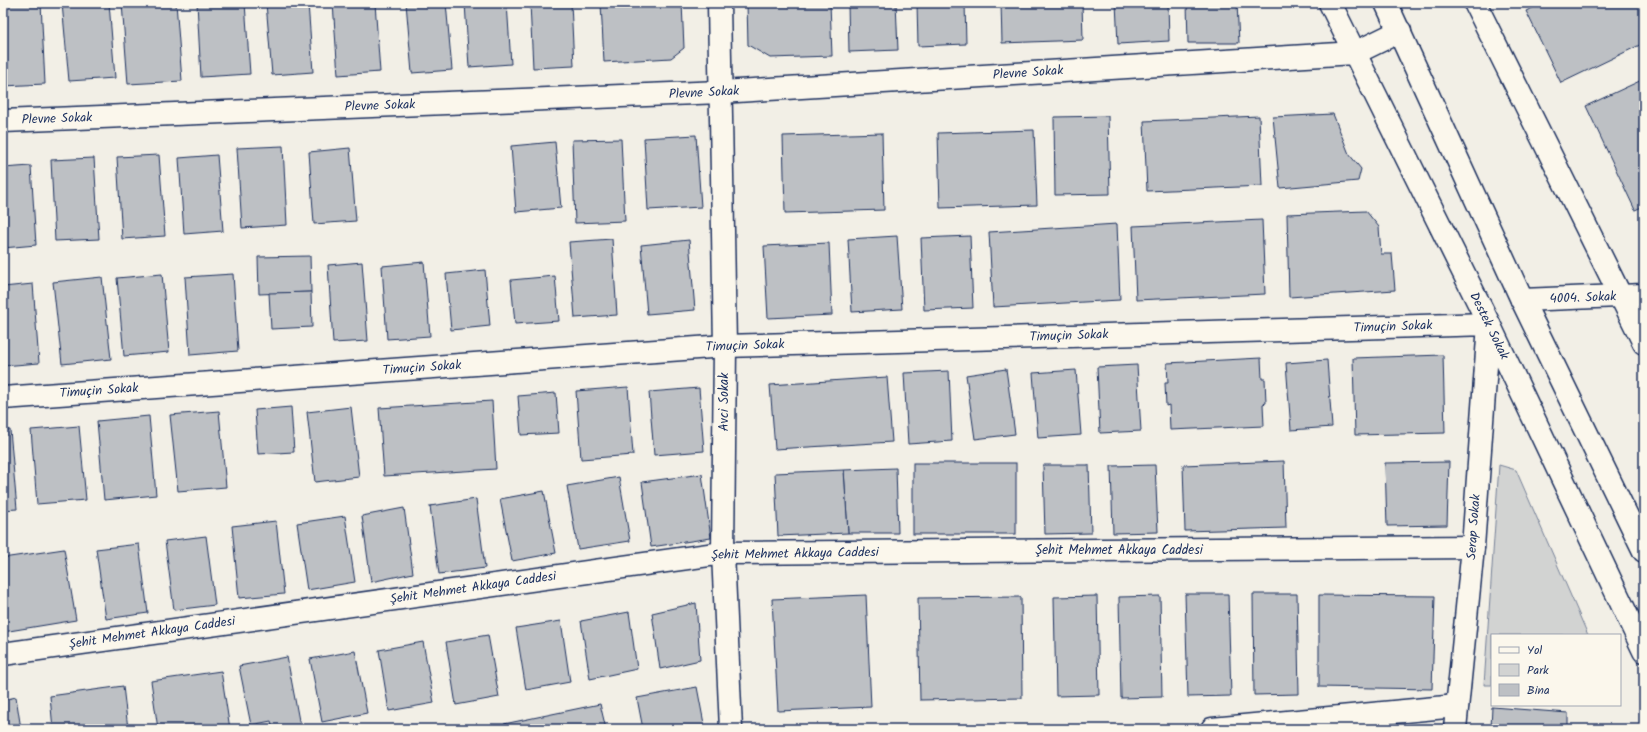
<svg xmlns="http://www.w3.org/2000/svg" width="1647" height="732" font-family="Kalam,sans-serif">
  <style>
    .green { fill: #d2d3d2; stroke: #768198 }
    .building { fill: #bdc0c4; stroke: #1b2f5e }
    .lines { fill: none; stroke-linecap: round; stroke-linejoin: round }
    .minor-casing { stroke: #1b2f5e; stroke-width: 25 }
    .minor { stroke: #fbf7ec; stroke-width: 22 }
    .labels { text-anchor: middle; dominant-baseline: central; stroke-width: 4; stroke-linejoin: round; paint-order: stroke }
    .street-label { font-size: 13px; fill: #1b2f5e; stroke: #fbf7ec }
  </style>
  <rect width="100%" height="100%" fill="#f2efe6"/>
  <filter id="ink" filterUnits="userSpaceOnUse"><feTurbulence type="fractalNoise" baseFrequency=".025" numOctaves="2"/><feDisplacementMap in="SourceGraphic" scale="8" xChannelSelector="R" yChannelSelector="G"/><feConvolveMatrix kernelMatrix="1 2 1 2 8 2 1 2 1" color-interpolation-filters="sRGB"/></filter>
  <g filter="url(#ink)">
    <polygon class="green" points="1499,465 1516,470 1588,635 1492,635 1492,685 1484,685"/>
    <g class="building">
      <polygon points="3,3 41,3 45,84 3,86"/>
      <polygon points="62,3 109,3 115,78 69,81"/>
      <polygon points="122,3 176,3 182,81 128,84"/>
      <polygon points="197,3 245,3 250,74 201,77"/>
      <polygon points="266,3 308,3 313,72 272,75"/>
      <polygon points="333,3 375,3 380,72 338,75"/>
      <polygon points="406,3 446,3 452,70 412,73"/>
      <polygon points="465,3 507,3 511,64 469,67"/>
      <polygon points="530,3 571,3 574,66 533,68"/>
      <polygon points="601,3 682,3 684,48 671,58 604,62"/>
      <polygon points="747,3 830,3 832,56 770,58 748,45"/>
      <polygon points="848,3 896,3 898,50 849,52"/>
      <polygon points="917,3 965,3 966,44 918,46"/>
      <polygon points="1001,3 1082,3 1083,40 1002,43"/>
      <polygon points="1116,3 1168,3 1169,41 1118,44"/>
      <polygon points="1187,3 1237,3 1239,43 1188,43"/>
      <polygon points="1543,3 1644,3 1644,43 1561,83 1526,11"/>
      <polygon points="1644,79 1644,206 1635,210 1586,106"/>
      <polygon points="1333,114 1349,154 1361,169 1358,181 1280,188 1273,117"/>
      <polygon points="1108,116 1110,194 1055,195 1054,117"/>
      <polygon points="1259,116 1262,186 1147,191 1144,121"/>
      <polygon points="1034,130 1037,205 940,208 938,133"/>
      <polygon points="882,133 884,210 785,213 783,136"/>
      <polygon points="696,135 701,207 648,210 644,138"/>
      <polygon points="621,139 625,221 575,223 572,140"/>
      <polygon points="555,142 561,208 516,212 511,146"/>
      <polygon points="283,146 287,225 242,228 237,148"/>
      <polygon points="350,148 356,221 314,224 309,152"/>
      <polygon points="159,155 165,236 122,239 117,157"/>
      <polygon points="217,155 223,231 184,234 179,158"/>
      <polygon points="94,158 99,239 55,241 51,160"/>
      <polygon points="31,166 36,245 3,248 3,168"/>
      <polygon points="1366,211 1379,227 1381,254 1392,254 1395,290 1289,297 1287,214"/>
      <polygon points="1262,220 1265,294 1136,300 1133,226"/>
      <polygon points="1117,224 1120,300 993,307 989,232"/>
      <polygon points="897,236 902,309 852,312 848,239"/>
      <polygon points="970,236 973,308 924,310 921,238"/>
      <polygon points="612,239 617,315 575,318 569,242"/>
      <polygon points="689,240 695,310 647,314 641,245"/>
      <polygon points="829,243 832,315 768,318 764,246"/>
      <polygon points="310,256 311,292 259,294 258,257"/>
      <polygon points="362,262 368,341 333,343 328,265"/>
      <polygon points="424,262 430,336 387,339 382,266"/>
      <polygon points="485,270 490,326 451,330 446,274"/>
      <polygon points="162,274 169,352 124,356 117,278"/>
      <polygon points="233,274 238,351 190,355 185,277"/>
      <polygon points="555,276 559,321 515,324 511,280"/>
      <polygon points="102,277 111,359 62,364 53,282"/>
      <polygon points="33,284 39,363 3,366 3,287"/>
      <polygon points="311,292 312,327 271,329 269,293"/>
      <polygon points="1443,355 1445,433 1355,435 1353,358"/>
      <polygon points="1261,358 1262,379 1265,379 1266,403 1263,404 1264,426 1170,430 1169,405 1166,406 1165,383 1168,383 1167,363"/>
      <polygon points="1327,360 1332,427 1291,430 1286,363"/>
      <polygon points="1137,365 1141,431 1100,433 1097,367"/>
      <polygon points="1006,369 1015,434 975,439 966,375"/>
      <polygon points="1076,370 1081,435 1038,438 1033,373"/>
      <polygon points="949,371 952,441 908,444 904,373"/>
      <polygon points="887,377 892,442 775,449 770,385"/>
      <polygon points="628,387 633,455 581,459 576,391"/>
      <polygon points="699,388 704,451 654,455 649,392"/>
      <polygon points="556,393 559,433 521,435 518,396"/>
      <polygon points="492,401 496,469 384,476 379,408"/>
      <polygon points="291,407 294,452 258,454 255,410"/>
      <polygon points="351,407 359,477 315,482 307,412"/>
      <polygon points="219,411 226,487 178,491 170,415"/>
      <polygon points="149,416 156,495 104,500 97,421"/>
      <polygon points="79,426 86,500 37,504 31,430"/>
      <polygon points="3,430 10,430 17,509 3,510"/>
      <polygon points="1284,461 1286,528 1185,531 1183,465"/>
      <polygon points="1449,462 1447,525 1387,526 1385,463"/>
      <rect x="913" y="463" width="103" height="71"/>
      <polygon points="1043,465 1089,465 1091,533 1045,534"/>
      <polygon points="1155,465 1158,532 1113,533 1111,466"/>
      <polygon points="896,468 898,533 848,533 844,470"/>
      <polygon points="844,470 848,533 778,536 775,473"/>
      <polygon points="702,474 711,538 651,547 642,482"/>
      <polygon points="619,477 630,541 578,549 567,486"/>
      <polygon points="544,491 556,553 512,561 500,499"/>
      <polygon points="476,499 485,568 439,574 430,506"/>
      <polygon points="404,508 413,573 371,582 362,516"/>
      <polygon points="345,516 355,582 307,590 297,523"/>
      <polygon points="276,521 284,594 239,598 232,526"/>
      <polygon points="206,536 215,605 174,610 165,541"/>
      <polygon points="139,544 148,613 106,619 96,549"/>
      <polygon points="64,549 76,620 3,632 3,558"/>
      <polygon points="1185,594 1228,594 1231,696 1188,697"/>
      <polygon points="1253,594 1297,594 1299,694 1254,695"/>
      <polygon points="866,595 871,707 778,711 772,599"/>
      <polygon points="1319,595 1435,596 1432,689 1319,687"/>
      <polygon points="1097,596 1099,695 1056,696 1054,597"/>
      <polygon points="1160,596 1162,697 1121,698 1119,597"/>
      <polygon points="1021,597 1022,698 920,700 918,598"/>
      <polygon points="696,603 700,660 660,669 652,613"/>
      <polygon points="629,612 637,669 590,679 581,621"/>
      <polygon points="561,621 570,682 526,690 516,628"/>
      <polygon points="488,635 499,697 456,705 446,642"/>
      <polygon points="423,642 434,703 389,711 379,650"/>
      <polygon points="355,651 367,713 322,722 310,659"/>
      <polygon points="287,657 300,726 284,729 273,729 271,721 251,725 239,666"/>
      <polygon points="221,671 230,729 158,729 151,681"/>
      <polygon points="123,686 128,729 53,729 50,696"/>
      <polygon points="697,687 705,729 643,729 637,698"/>
      <polygon points="16,697 21,729 3,729 3,700"/>
      <polygon points="600,704 606,729 505,729 504,724"/>
      <polygon points="1492,707 1568,713 1568,729 1491,729"/>
    </g>
    <g class="lines">
      <g class="minor-casing">
        <g id="minor">
          <polyline points="719,3 725,346 723,553 731,729"/>
          <polyline points="1330,3 1489,324 1644,651"/>
          <polyline points="1386,3 1522,300 1644,551"/>
          <polyline points="1475,3 1644,343"/>
          <polyline points="3,121 721,92 1355,53 1400,31"/>
          <polyline points="1522,300 1644,295"/>
          <polyline points="3,398 725,346 1489,324 1473,547 1455,729"/>
          <polyline points="3,654 723,553 1473,547"/>
          <polyline points="1212,729 1457,706"/>
        </g>
      </g>
      <use href="#minor" class="minor"/>
    </g>
  </g>
  <g class="labels">
    <g class="street-label">
      <text transform="translate(1028 73) rotate(-4)">Plevne Sokak</text>
      <text transform="translate(704 93) rotate(-3)">Plevne Sokak</text>
      <text transform="translate(380 106) rotate(-2)">Plevne Sokak</text>
      <text transform="translate(57 119) rotate(-2)">Plevne Sokak</text>
      <text transform="translate(1583 298) rotate(-2)">4004. Sokak</text>
      <text transform="translate(1489 326) rotate(64)">Destek Sokak</text>
      <text transform="translate(1393 327) rotate(-2)">Timuçin Sokak</text>
      <text transform="translate(1069 336) rotate(-2)">Timuçin Sokak</text>
      <text transform="translate(745 346) rotate(-2)">Timuçin Sokak</text>
      <text transform="translate(422 368) rotate(-4)">Timuçin Sokak</text>
      <text transform="translate(99 391) rotate(-4)">Timuçin Sokak</text>
      <text transform="translate(724 402) rotate(-90)">Avci Sokak</text>
      <text transform="translate(1474 527) rotate(-86)">Serap Sokak</text>
      <text x="1119" y="550">Şehit Mehmet Akkaya Caddesi</text>
      <text transform="translate(795 554) rotate(-1)">Şehit Mehmet Akkaya Caddesi</text>
      <text transform="translate(473 588) rotate(-8)">Şehit Mehmet Akkaya Caddesi</text>
      <text transform="translate(152 633) rotate(-8)">Şehit Mehmet Akkaya Caddesi</text>
    </g>
  </g>
  <rect width="1647" height="732" fill="none" stroke="#fbf7ec" stroke-width="16"/>
  <rect x="8" y="8" width="1631" height="716" fill="none" stroke="#1b2f5e" stroke-width="1.5" filter="url(#ink)"/>
  <rect x="1491" y="634" width="130" height="72" fill="#fbf7ec" stroke="#a1a7b3"/>
  <rect x="1499" y="647" width="20" height="6" fill="#fbf7ec" stroke="#a1a7b3"/>
  <text x="1527" y="654" font-size="12" fill="#1b2f5e">Yol</text>
  <rect x="1499" y="664" width="20" height="12" fill="#d2d3d2" stroke="#a1a7b3"/>
  <text x="1527" y="674" font-size="12" fill="#1b2f5e">Park</text>
  <rect x="1499" y="684" width="20" height="12" fill="#bdc0c4" stroke="#a1a7b3"/>
  <text x="1527" y="694" font-size="12" fill="#1b2f5e">Bina</text>
</svg>
